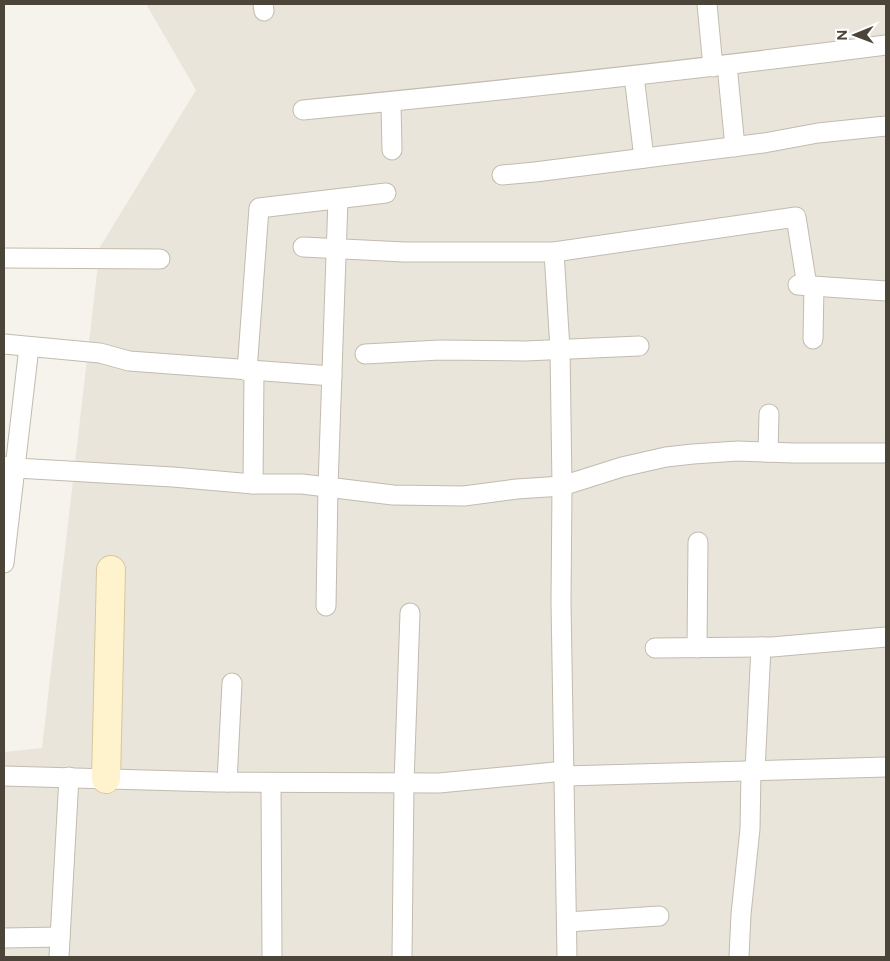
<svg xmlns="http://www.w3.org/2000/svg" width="890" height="961" font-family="Figtree,sans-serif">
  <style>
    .residential { fill: #eae5da }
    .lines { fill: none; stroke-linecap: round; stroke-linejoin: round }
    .street-casing { stroke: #c2bbae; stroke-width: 21 }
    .secondary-casing { stroke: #d6c79b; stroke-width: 30 }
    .street { stroke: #fff; stroke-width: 19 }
    .secondary { stroke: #fff3cd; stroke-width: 28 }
  </style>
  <rect width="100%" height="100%" fill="#f6f3ec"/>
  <polygon class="residential" points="146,4 886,4 886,957 4,957 4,752 42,748 100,247 196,90"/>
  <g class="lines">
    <g class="street-casing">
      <g id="street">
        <polyline points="263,4 264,11"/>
        <polyline points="707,4 713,67"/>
        <polyline points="727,65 735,147"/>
        <polyline points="634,76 644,158"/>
        <polyline points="391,102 392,150"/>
        <path d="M303,110C498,91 692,70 886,45"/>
        <polyline points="502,175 535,172 764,143 818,133 886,126"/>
        <polyline points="303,247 404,252 554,252 796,217 807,286"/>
        <polyline points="554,252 560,349 562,486 561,602 567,957"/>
        <polyline points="4,258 160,259"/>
        <polyline points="798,285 886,291"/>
        <polyline points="813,339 814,286"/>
        <polyline points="4,344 100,353 129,361 332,376"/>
        <polyline points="365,354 440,350 525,351 639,346"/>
        <polyline points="247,371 259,208 386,193"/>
        <polyline points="768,452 769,414"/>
        <polyline points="4,466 16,468 173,477 253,484 302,484 393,495 464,496 517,489 562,486 622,467 666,457 693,454 738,451 793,453 886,453"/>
        <polyline points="253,484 254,371"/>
        <polyline points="4,563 29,347"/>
        <polyline points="326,606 328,487 338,199"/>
        <polyline points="655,648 772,647 886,637"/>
        <polyline points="697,648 698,542"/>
        <polyline points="755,771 761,647"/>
        <polyline points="4,776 216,782 439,783 565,771"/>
        <polyline points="565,776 886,767"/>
        <polyline points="227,782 232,683"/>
        <polyline points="271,783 272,957"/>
        <polyline points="567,922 659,916"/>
        <polyline points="4,938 60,937"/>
        <polyline points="59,957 69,777"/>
        <polyline points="402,957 404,783 410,613"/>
        <polyline points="739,957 741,914 750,829 751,771"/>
      </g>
    </g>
    <g class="secondary-casing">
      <polyline id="secondary" points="106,779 111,570"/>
    </g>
    <use href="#street" class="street"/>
    <use href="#secondary" class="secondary"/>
  </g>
  <rect width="890" height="961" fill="none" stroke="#4b4439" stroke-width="10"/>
  <g transform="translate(855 35) rotate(269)" stroke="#ffffff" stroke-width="4" paint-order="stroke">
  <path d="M0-4L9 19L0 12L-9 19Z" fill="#4b4439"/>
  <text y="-8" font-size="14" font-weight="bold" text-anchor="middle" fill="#4b4439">N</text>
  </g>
</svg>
